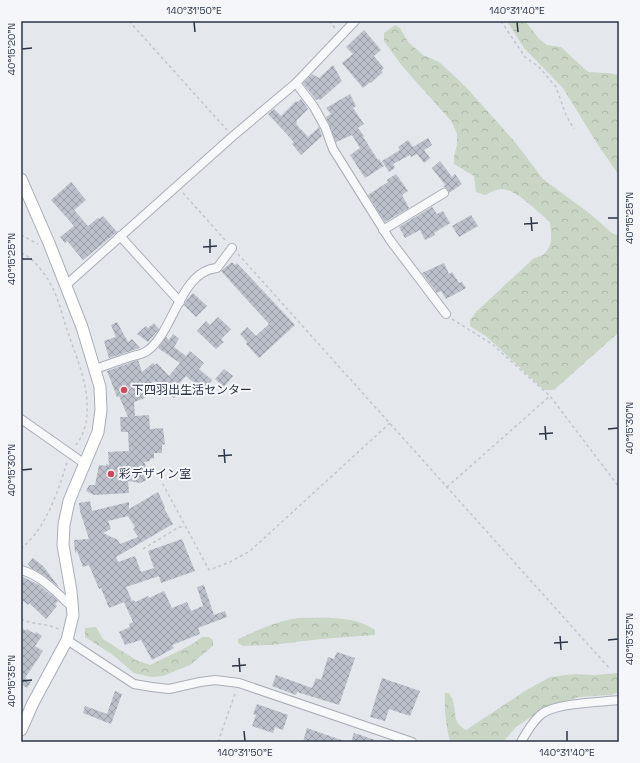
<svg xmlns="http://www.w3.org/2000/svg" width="640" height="763" font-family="'Space Grotesk','Noto Sans JP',sans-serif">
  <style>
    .forest { fill: url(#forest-crowns) }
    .building { fill: url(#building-cross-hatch); fill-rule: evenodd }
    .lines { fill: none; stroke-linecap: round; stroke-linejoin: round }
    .street-casing { stroke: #a9aeb7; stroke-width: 10 }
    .secondary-casing { stroke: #a9aeb7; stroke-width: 13 }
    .path { stroke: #c2c5cb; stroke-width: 1.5; stroke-dasharray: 3 3; stroke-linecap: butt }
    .street { stroke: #f7f8fa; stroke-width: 8 }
    .secondary { stroke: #fff; stroke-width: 11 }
    .ticks { fill: none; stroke: #2b3445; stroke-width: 1.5 }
    .poi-dot { fill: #d1495b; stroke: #f4f6f9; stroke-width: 1.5 }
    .labels { text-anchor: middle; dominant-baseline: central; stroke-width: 4; stroke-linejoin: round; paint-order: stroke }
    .poi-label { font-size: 12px; fill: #2b3445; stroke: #f4f6f9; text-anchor: start }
    .neatline { fill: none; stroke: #2b3445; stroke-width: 1.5 }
    .ticks-label { font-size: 10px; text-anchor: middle; fill: #2b3445 }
  </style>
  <defs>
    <pattern id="forest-crowns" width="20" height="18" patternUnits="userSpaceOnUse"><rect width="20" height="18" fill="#c9d6c5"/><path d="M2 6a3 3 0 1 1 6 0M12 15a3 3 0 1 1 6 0" fill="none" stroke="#adb8ab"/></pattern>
    <pattern id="building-cross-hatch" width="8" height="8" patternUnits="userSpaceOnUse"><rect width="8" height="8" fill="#bbc0ca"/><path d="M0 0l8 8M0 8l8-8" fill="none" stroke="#989da6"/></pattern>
  </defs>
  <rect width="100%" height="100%" fill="#e4e7ec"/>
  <g class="forest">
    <polygon points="507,21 525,21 540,40 547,45 561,47 588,72 607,73 619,75 619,175 598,145 563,88 524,48"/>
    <path d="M395,25L400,28L408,42L423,55L439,62L466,87L515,142L543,179L589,213L612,233L619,236V332L554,390H544L487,337L470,326V320L477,311L534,258C553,254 552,239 550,222C538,212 518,191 503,189C496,189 491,192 485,195L476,192L474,176L454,164V156L457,145V134L452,122L403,67L384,41V33Z"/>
    <path d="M298,618C323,618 354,615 375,630V635L321,639L271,645L243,646L238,643V639C258,630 277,621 298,618Z"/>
    <polygon points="96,627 103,639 136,660 150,665 191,645 202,637 209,637 213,640 213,646 190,665 163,676 151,677 134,673 113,655 85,637 85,628"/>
    <path d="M619,673V692L611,695L579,697L544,708L516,727L503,742H450C446,726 444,709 445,693H449C450,695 453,699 453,702C457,715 452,722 466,730L525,691L550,677L575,674L595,675Z"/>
  </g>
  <g class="building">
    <polygon points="364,30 381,50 374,56 384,68 381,71 383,72 371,83 370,82 363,88 342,63 353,54 346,47"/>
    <polygon points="333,65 342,81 320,100 318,99 316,100 303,83 312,74 319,78"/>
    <polygon points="350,94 356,106 353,108 364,124 358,128 364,136 363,137 378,160 379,159 384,166 365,178 350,155 360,148 352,135 336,142 326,117 331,114 326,108"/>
    <polygon points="301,99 308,109 296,121 297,122 296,124 308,137 319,127 322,136 301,155 292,144 294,142 268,114 274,109 281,116 296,101 298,102"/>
    <polygon points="428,138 432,145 424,150 430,158 424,163 417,154 411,157 410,155 393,164 395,168 389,172 382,161 400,150 398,147 408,140 413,147"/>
    <polygon points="440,161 452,177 455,174 462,184 449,193 448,190 443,186 445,185 432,168"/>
    <polygon points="396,174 408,191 402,195 409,208 385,222 368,195 388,182 387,180"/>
    <polygon points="71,182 86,200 74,210 88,226 98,218 99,219 103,216 117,232 83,260 67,241 65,243 60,237 74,226 51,200"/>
    <polygon points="432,207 437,214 443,211 450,223 434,233 435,235 425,240 420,230 405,238 399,227"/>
    <polygon points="471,215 478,226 459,237 452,226"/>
    <polygon points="232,262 235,265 237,263 295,325 259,358 246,344 247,342 240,334 247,327 256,336 269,324 221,271"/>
    <polygon points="444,263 449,274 452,272 459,283 462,282 466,288 446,299 441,291 437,293 422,273"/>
    <polygon points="193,293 207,306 196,317 184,305 187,300"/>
    <polygon points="218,317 231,329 221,339 224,342 216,349 197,331 206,321 210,325"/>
    <polygon points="117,322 128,342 132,339 140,348 109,358 104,341 116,337 111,325"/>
    <polygon points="154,323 159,329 148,342 137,334 146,326 148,328"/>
    <polygon points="173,334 179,339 174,347 186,356 190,351 204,363 199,369 212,380 202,392 196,387 198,386 186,376 175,388 180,392 174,398 154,381 142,389 145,398 134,402 135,416 149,415 150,429 163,428 165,444 162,445 162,453 154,453 154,458 150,459 150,461 144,462 151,478 140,483 128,481 129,493 94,495 86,491 89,485 95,485 99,465 106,466 106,464 109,465 108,452 129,451 128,432 121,432 120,417 128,417 119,396 117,397 107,371 138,360 142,372 153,363 155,365 157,363 169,376 180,363 158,348 166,337 169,340"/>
    <polygon points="224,369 233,376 224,387 215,379"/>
    <path d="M158,492L165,507L164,508L173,524L116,557L118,562L135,556L141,572L154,568L148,551L182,539L195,571L161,583L159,576L126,587L132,601L134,600L135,602L148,596L149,598L164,591L172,608L187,602L191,611L203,606L197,587L204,585L214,615L225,611L227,617L198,628L200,634L172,645L174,648L152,660L141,640L125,645L119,632L130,627L129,624L133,622L124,602L109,608L101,588L99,589L89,565L83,567L77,551L75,553L74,540L89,539L80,511L79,503L90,501L92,511L129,502V509ZM128,516L135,527L133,529L138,537L120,544L118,540L103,533L111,529L108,521Z"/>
    <polygon points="33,558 43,566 59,587 45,576 31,568 28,564"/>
    <polygon points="23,577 39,585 58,601 55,604 57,606 46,619 29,603 28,605 21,599 21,579"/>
    <polygon points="21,627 26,631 27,629 35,634 36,632 42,636 35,646 43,651 25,678 31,682 27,688 21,684"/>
    <polygon points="337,652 355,658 339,705 297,692 296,695 272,686 276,675 312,688 316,678 321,680 328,657 334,659"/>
    <polygon points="382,678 420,691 410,716 389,709 385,721 370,717"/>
    <polygon points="115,691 122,694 111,724 83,713 85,706 107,714"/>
    <polygon points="257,704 288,715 283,730 275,727 273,733 252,726 256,715 253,714"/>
    <polygon points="307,728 344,741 344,742 303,742"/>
    <polygon points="354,733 378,741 378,742 351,742"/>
  </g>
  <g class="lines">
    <g class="street-casing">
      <g id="street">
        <polyline points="296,83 314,107 325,127 333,149 390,240 446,314"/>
        <polyline points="383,230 444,193"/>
        <polyline points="120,236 180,302"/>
        <polyline points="66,285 233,136 296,83 355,21"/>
        <path d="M95,369C107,365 120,360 133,356C137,355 143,354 147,351C174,332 180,271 217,268L232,248"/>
        <polyline points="21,419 85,464"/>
        <path d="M21,570C41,575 58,594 73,608"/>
        <polyline points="67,640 134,684 152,687 169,689 200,682 215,680 239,683 412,742"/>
        <path d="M521,742C526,733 534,719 543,713C559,703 600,702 619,700"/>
      </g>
    </g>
    <g class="secondary-casing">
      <polyline id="secondary" points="21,179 49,243 82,327 100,387 101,410 98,432 69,501 64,525 63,545 71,591 73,615 67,640 33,703 21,730"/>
    </g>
    <g class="path">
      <polyline points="129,21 227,130"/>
      <polyline points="329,21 335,28"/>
      <polyline points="501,21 525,57 539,67 556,87 566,115 574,129"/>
      <polyline points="183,193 227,242"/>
      <polyline points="21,235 38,244"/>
      <path d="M21,253C34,257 49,279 54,291C60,304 63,319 68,332C76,357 89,385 87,412C87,424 83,437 75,446"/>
      <polyline points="238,254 610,669"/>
      <polyline points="452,319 492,344 550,396 619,487"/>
      <polyline points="157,473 209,570 230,562 250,551 390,423"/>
      <polyline points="447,487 550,396"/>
      <path d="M21,549C26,544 31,539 36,533C51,512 60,486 67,462"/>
      <polyline points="143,549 179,527 185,527"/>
      <path d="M21,619C33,625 48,623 60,630"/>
      <polyline points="218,742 236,691"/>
    </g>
    <use href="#street" class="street"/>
    <use href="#secondary" class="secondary"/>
  </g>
  <path class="ticks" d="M194,22L195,32M517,22L518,32M22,49L32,48M531,217L532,231M608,218H618M524,224L538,223M210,239V253M203,247L217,246M22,259H32M545,426L546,440M608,429L618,428M539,434L553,433M224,449L225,463M218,456L232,455M22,470L32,469M560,636L561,650M608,640L618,639M554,643L568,642M239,658L240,672M232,666L246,665M22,681L32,680M244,731L245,741M567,731V741"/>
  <g class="poi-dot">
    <circle cx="124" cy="390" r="4"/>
    <circle cx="111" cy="474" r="4"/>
  </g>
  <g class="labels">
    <g class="poi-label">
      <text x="132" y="390">下四羽出生活センター</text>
      <text x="119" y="474">彩デザイン室</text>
    </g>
  </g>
  <rect width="640" height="763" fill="none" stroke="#f4f6f9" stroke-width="44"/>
  <rect x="22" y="22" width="596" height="719" class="neatline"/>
  <g class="ticks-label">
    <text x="194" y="14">140°31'50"E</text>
    <text x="517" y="14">140°31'40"E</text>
    <text transform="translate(11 49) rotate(-90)" y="4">40°15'20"N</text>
    <text transform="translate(629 218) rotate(-90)" y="4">40°15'25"N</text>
    <text transform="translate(11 259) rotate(-90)" y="4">40°15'25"N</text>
    <text transform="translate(629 428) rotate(-90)" y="4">40°15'30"N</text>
    <text transform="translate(11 470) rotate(-90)" y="4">40°15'30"N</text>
    <text transform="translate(629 639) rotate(-90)" y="4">40°15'35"N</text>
    <text transform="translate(11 681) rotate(-90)" y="4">40°15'35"N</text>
    <text x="245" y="756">140°31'50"E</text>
    <text x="567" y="756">140°31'40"E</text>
  </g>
</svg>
